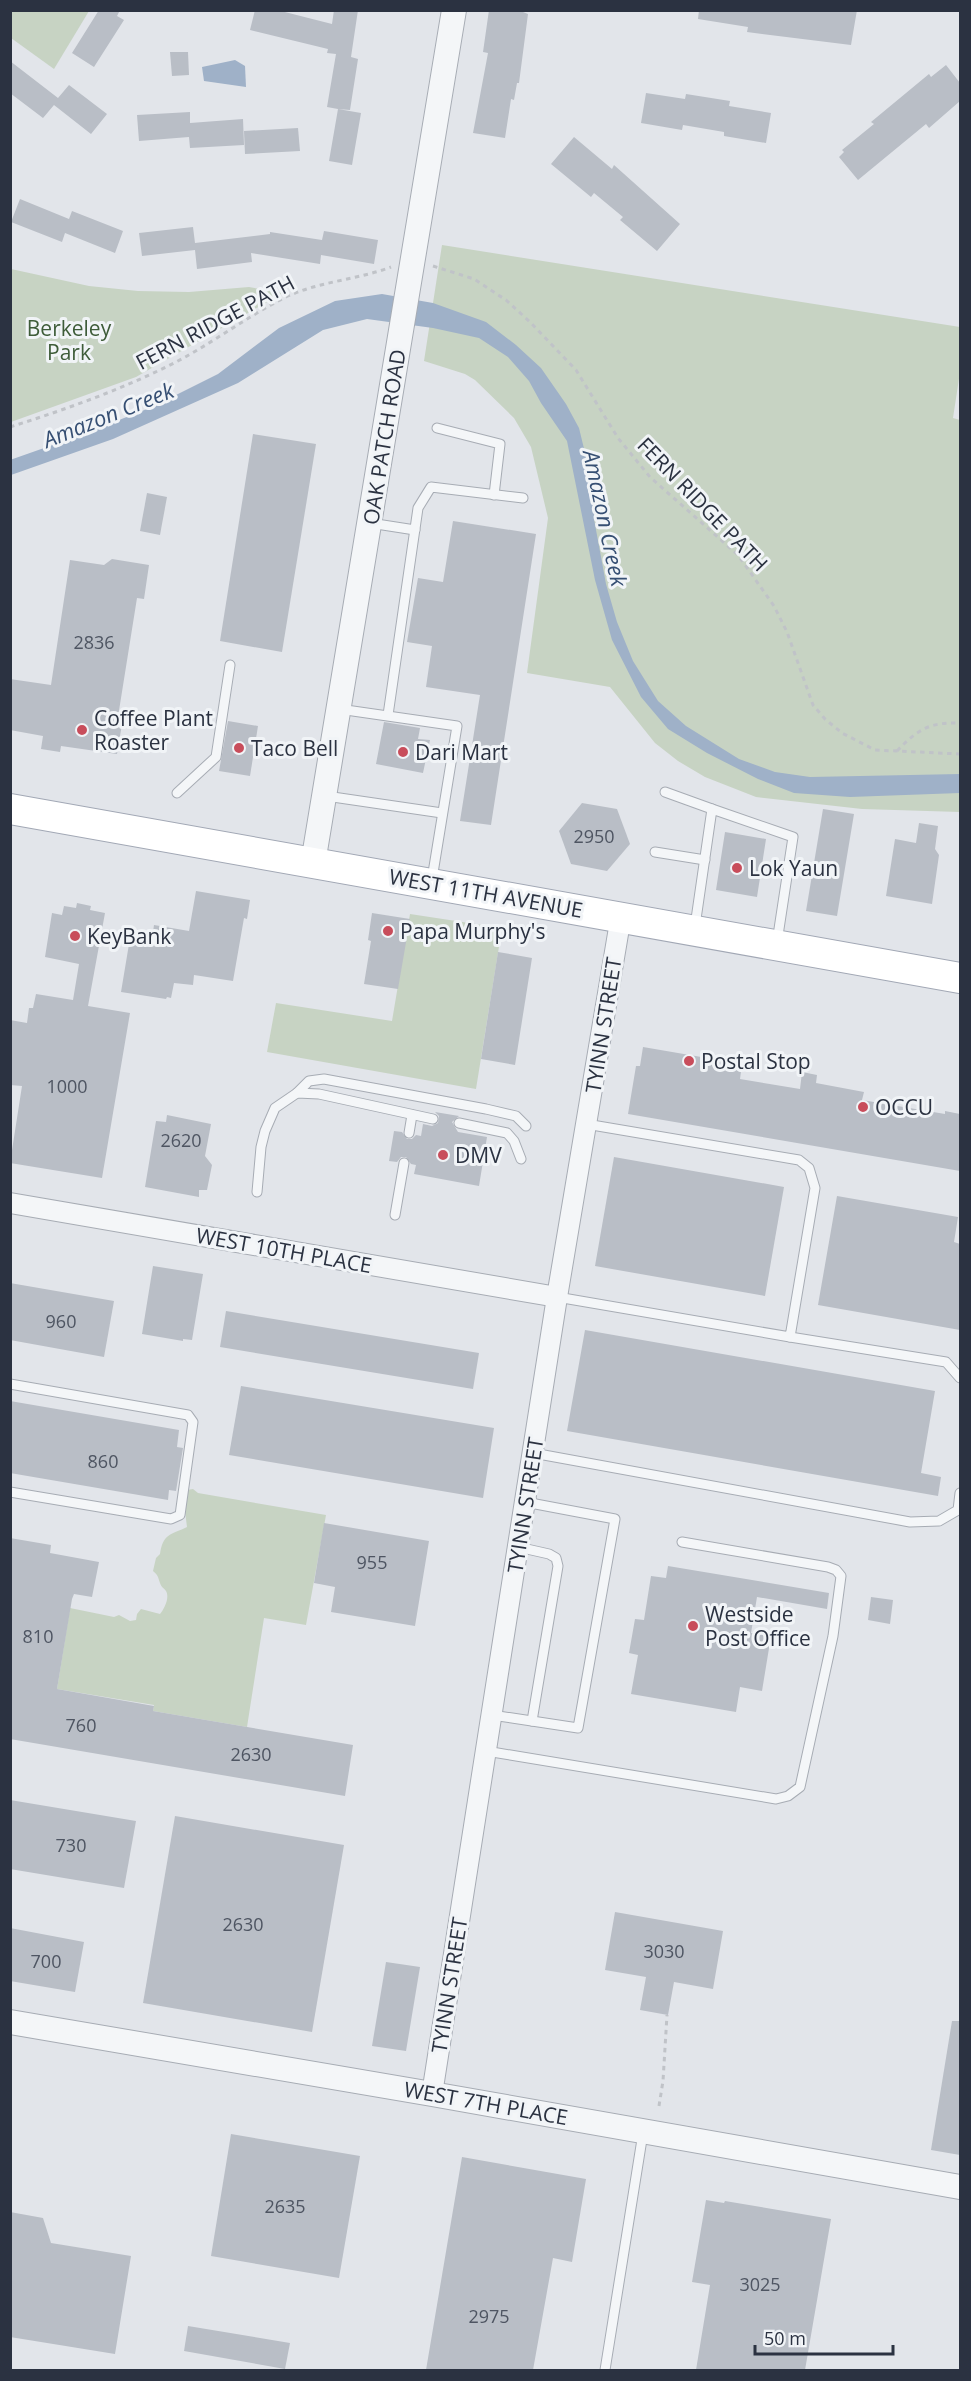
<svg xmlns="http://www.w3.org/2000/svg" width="971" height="2381" font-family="'Open Sans',sans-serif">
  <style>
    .green { fill: #c7d3c3 }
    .water { fill: #9fb1c8 }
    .building { fill: #b9bec6 }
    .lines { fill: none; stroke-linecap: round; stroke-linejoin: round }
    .service-casing { stroke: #a7acb4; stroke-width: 11 }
    .minor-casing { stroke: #a7acb4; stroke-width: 22 }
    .tertiary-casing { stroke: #a7acb4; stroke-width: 26 }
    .primary-casing { stroke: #a2a8b5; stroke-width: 32 }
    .path { stroke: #c0c3c8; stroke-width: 3; stroke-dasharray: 4.5 4.5; stroke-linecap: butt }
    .service { stroke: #f4f6f8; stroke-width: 9 }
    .minor { stroke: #f4f6f8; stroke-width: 20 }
    .tertiary { stroke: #f4f6f8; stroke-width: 24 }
    .primary { stroke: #fff; stroke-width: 30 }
    .poi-dot { fill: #c84d5b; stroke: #f1f4f7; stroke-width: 2 }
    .labels { text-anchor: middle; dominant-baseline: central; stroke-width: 6; stroke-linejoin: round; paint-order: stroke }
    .number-label { font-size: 18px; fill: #4e5562 }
    .street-label { font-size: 21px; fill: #2b3241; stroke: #f1f4f7 }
    .park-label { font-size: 21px; fill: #3e5c39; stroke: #f1f4f7 }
    .poi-label { font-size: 21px; fill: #2b3241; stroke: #f1f4f7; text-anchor: start }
    .water-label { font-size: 22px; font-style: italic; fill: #364f73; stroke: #f1f4f7 }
  </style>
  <rect width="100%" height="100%" fill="#e2e5ea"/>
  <g class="green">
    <polygon points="11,10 88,10 89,11 54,69 11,38"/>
    <polygon points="442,245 960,327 960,372 953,418 960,420 960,812 862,809 756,797 705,777 678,761 655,743 610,687 527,673 548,518 531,447 514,418 475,380 465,374 424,361"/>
    <polygon points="11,269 89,286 138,291 189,292 249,287 283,293 136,377 11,422"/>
    <polygon points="410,914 502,928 476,1089 267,1052 276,1003 392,1021"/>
    <path d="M193,1489L198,1493L326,1515L306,1625L264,1618L247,1727L153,1711L154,1705L57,1689L70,1608L114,1617L119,1615L130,1621L136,1620L137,1614L141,1609L160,1614C164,1609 170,1598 166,1591C164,1588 161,1587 160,1583C158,1577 158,1575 153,1571L156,1558L160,1554C163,1534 170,1535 187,1527L183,1495L187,1490Z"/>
  </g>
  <g class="water">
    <polygon points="235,60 245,66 246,87 204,81 202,67"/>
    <polygon points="382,294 433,303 486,322 516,345 541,368 566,404 579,428 587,461 594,503 594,519 606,584 617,622 633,661 658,701 686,726 739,759 775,772 810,777 960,774 960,793 850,797 794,793 758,779 707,753 668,729 641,697 612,640 595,580 567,441 541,403 529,381 508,357 479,338 433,328 367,319 323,330 238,383 113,439 11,475 10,460 81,435 152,407 218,374 279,328 335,301"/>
  </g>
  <g class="building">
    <polygon points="99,10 120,10 117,16 124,20 94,67 72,53"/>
    <polygon points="255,10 277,10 332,24 334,10 358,10 351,57 358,59 350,110 338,109 361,113 352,165 329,161 338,109 327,107 336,54 327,53 328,49 250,30"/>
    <polygon points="489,10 518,10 528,14 519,83 517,83 514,100 511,99 505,138 473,133 488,53 483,52"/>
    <polygon points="699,10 857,10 851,45 747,32 748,27 698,19"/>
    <polygon points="170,52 188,52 189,75 172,76"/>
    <polygon points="10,61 58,98 69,85 107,114 91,134 54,105 43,118 10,93"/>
    <polygon points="946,65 960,83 960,101 929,128 926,124 858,180 839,157 844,152 842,150 874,124 871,122 929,74 931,77"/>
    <polygon points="646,93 685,99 686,94 730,101 729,106 771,113 766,143 724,136 724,132 683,125 682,130 641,123"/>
    <polygon points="190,112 190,123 243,119 244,145 190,148 189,137 139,141 137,115"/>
    <polygon points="298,128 300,151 245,154 244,131"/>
    <polygon points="574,137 612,169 614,165 680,224 657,251 620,220 623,217 594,193 591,197 551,164"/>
    <polygon points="20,199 69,219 72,211 123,231 115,253 65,233 62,242 11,222"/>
    <polygon points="193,227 195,243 270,234 270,232 322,240 324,231 378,240 374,264 321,255 320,264 251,253 252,262 197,269 195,250 142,256 139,233"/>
    <polygon points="253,434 316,444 282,652 220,641"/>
    <polygon points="147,493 167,497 160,535 140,531"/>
    <polygon points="453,521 536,534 491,825 460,821 480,695 426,687 432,646 407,642 418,578 443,582"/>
    <polygon points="112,559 149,565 144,599 137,598 117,723 122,724 117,754 61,746 60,752 41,749 43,736 10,730 10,679 51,685 70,560 104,565"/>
    <polygon points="228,721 258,726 250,776 219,771"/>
    <polygon points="384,722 420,728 418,739 430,740 423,773 376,764"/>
    <polygon points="582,803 617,809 630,844 607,871 571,864 559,831"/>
    <polygon points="823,809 854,814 837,916 806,911"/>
    <polygon points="919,823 938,826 935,849 939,855 932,904 886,896 895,839 916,843"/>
    <polygon points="725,832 766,839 757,897 716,890"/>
    <polygon points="196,891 250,900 247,919 244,918 233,981 194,975 193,985 174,983 171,998 167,997 166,999 121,992 130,938 134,939 134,935 147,937 148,931 153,932 154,925 189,931"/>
    <polygon points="77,903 91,906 90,910 105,913 88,1006 130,1013 102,1178 10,1163 22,1086 10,1085 10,1020 27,1023 29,1008 33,1008 36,994 73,1000 79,964 45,957 52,913 62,915 64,906 76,908"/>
    <polygon points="372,913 410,919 398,989 364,984 371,941 368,940"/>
    <polygon points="498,952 532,958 515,1065 481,1059"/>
    <polygon points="643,1047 742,1064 740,1079 800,1089 802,1072 817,1075 816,1083 864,1092 862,1100 945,1114 945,1111 960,1114 960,1171 628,1114 636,1066 640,1066"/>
    <polygon points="435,1112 459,1116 452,1122 458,1132 487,1137 479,1186 414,1174 416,1165 411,1164 406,1157 401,1157 397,1162 389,1161 394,1131 402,1132 407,1139 412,1139 416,1135 421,1136 423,1124 432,1126 438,1123 439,1116"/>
    <polygon points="167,1115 211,1124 205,1156 212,1165 207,1190 199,1190 199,1197 145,1187 156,1121 166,1122"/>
    <polygon points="614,1157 784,1187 765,1296 595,1266"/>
    <polygon points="837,1196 958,1217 954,1242 960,1244 960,1330 818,1305"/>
    <polygon points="153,1266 203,1274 192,1340 183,1339 183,1341 142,1334"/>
    <polygon points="10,1283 114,1301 104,1357 10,1340"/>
    <polygon points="226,1311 479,1353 473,1389 220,1347"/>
    <polygon points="585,1330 935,1391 921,1473 941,1477 938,1496 567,1431"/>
    <polygon points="241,1386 494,1428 483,1498 229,1455"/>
    <polygon points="10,1401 179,1430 177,1447 183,1448 176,1491 169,1490 168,1500 10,1473"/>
    <polygon points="324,1523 429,1541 415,1626 331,1612 335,1587 314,1583"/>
    <polygon points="10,1538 51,1545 50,1553 99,1562 92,1597 74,1594 72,1599 57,1689 154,1706 153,1711 353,1745 345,1796 10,1739"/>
    <polygon points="668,1566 829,1593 827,1609 757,1597 751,1633 771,1636 762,1691 740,1687 736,1712 631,1694 638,1655 629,1653 635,1619 644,1620 651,1576 666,1578"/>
    <polygon points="871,1597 893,1600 890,1624 868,1620"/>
    <polygon points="10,1800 136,1821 124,1888 10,1869"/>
    <polygon points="175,1816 344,1845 312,2032 143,2003"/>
    <polygon points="615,1912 723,1931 713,1989 674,1982 668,2015 640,2010 646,1977 605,1970"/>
    <polygon points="10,1928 84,1942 75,1992 10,1981"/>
    <polygon points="386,1962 420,1967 406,2051 372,2046"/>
    <polygon points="952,2021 960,2021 960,2155 931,2150"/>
    <polygon points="231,2134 360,2156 339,2278 211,2256"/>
    <polygon points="462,2157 586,2179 572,2262 553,2258 533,2370 426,2370"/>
    <polygon points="706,2200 724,2203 725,2201 831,2219 805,2370 696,2370 710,2285 692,2282"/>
    <polygon points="10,2212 43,2218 51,2243 131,2256 115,2354 10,2337"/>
    <polygon points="188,2326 290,2343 285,2369 184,2351"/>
  </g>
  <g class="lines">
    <g class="service-casing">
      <g id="service">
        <polyline points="437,428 500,444 494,495"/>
        <polyline points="370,523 415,530"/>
        <polyline points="339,709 457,726 432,879"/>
        <polyline points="388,715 418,508 431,487 523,498"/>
        <polyline points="665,792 712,809"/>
        <polyline points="177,793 216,757 230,665"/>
        <polyline points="326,796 442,813"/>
        <polyline points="655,852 705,860"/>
        <polyline points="695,926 712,809 793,837 777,942"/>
        <polyline points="297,1093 309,1081 324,1079 486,1109 516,1116 526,1126"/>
        <polyline points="459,1123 507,1133 514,1141 521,1159"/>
        <polyline points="409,1133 412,1115"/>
        <polyline points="257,1192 261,1147 265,1131 275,1108 297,1093 319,1094 433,1119"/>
        <polyline points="395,1215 404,1163"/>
        <polyline points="557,1297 790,1337 815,1188 809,1168 799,1160 586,1124"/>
        <polyline points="790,1337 946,1362 960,1378"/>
        <polyline points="10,1384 188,1415 193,1422 180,1515 171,1519 10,1492"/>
        <polyline points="533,1453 910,1522 939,1521 958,1510 960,1493"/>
        <polyline points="518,1547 549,1554 556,1558 558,1566 532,1721"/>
        <polyline points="492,1715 578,1728 615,1519 525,1502"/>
        <polyline points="486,1751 776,1799 788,1796 800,1787 833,1636 841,1576 836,1570 828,1567 682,1542"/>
        <polyline points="605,2370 643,2133"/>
      </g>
    </g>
    <g class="minor-casing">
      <g id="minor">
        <polyline points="10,1203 557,1297"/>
        <polyline points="432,2094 557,1297 621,916"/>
      </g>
    </g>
    <g class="tertiary-casing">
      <g id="tertiary">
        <polyline points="313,863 454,10"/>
        <polyline points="10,2022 432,2094 960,2187"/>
      </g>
    </g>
    <g class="primary-casing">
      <polyline id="primary" points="10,809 960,978"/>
    </g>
    <g class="path">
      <polyline points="433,266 474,279 506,300 530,322 576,370 618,438 650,477 738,555 774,606 787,632 813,705 825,719 842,733 875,750 960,754"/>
      <path d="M10,427C67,409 123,389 176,362C214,342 248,316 286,297C320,281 357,280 391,267"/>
      <path d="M897,751C918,729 930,722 960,723"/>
      <polyline points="659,2106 663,2081 667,2015"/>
    </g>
    <use href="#service" class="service"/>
    <use href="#minor" class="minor"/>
    <use href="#tertiary" class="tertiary"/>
    <use href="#primary" class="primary"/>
  </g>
  <g class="poi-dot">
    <circle cx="82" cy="730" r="6"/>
    <circle cx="239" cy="748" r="6"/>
    <circle cx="403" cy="752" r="6"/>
    <circle cx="737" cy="868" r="6"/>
    <circle cx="388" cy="931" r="6"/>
    <circle cx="75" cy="936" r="6"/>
    <circle cx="689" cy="1061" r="6"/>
    <circle cx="863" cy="1107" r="6"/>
    <circle cx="443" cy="1155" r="6"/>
    <circle cx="693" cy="1626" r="6"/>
  </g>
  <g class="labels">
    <g class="number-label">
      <text x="94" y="642">2836</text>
      <text x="594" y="836">2950</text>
      <text x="67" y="1086">1000</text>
      <text x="181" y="1140">2620</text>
      <text x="61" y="1321">960</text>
      <text x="103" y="1461">860</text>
      <text x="372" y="1562">955</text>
      <text x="38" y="1636">810</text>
      <text x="81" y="1725">760</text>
      <text x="251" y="1754">2630</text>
      <text x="71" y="1845">730</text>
      <text x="243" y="1924">2630</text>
      <text x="664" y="1951">3030</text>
      <text x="46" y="1961">700</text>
      <text x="285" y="2206">2635</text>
      <text x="760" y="2284">3025</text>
      <text x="489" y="2316">2975</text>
    </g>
    <g class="street-label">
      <text transform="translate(215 322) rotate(-28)">FERN RIDGE PATH</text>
      <text transform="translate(384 437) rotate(-81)">OAK PATCH ROAD</text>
      <text transform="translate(703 504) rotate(46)">FERN RIDGE PATH</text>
      <text transform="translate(486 893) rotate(10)">WEST 11TH AVENUE</text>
      <text transform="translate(603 1025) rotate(-81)">TYINN STREET</text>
      <text transform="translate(284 1250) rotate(10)">WEST 10TH PLACE</text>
      <text transform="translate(525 1505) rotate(-81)">TYINN STREET</text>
      <text transform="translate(449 1985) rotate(-81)">TYINN STREET</text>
      <text transform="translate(486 2103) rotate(10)">WEST 7TH PLACE</text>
    </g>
    <g class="park-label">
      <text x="69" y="328">Berkeley<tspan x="69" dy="24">Park</tspan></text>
    </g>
    <g class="poi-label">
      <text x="94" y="718">Coffee Plant<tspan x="94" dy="24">Roaster</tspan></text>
      <text x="251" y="748">Taco Bell</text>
      <text x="415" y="752">Dari Mart</text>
      <text x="749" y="868">Lok Yaun</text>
      <text x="400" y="931">Papa Murphy's</text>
      <text x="87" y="936">KeyBank</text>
      <text x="701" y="1061">Postal Stop</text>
      <text x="875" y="1107">OCCU</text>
      <text x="455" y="1155">DMV</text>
      <text x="705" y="1614">Westside<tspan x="705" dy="24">Post Office</tspan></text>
    </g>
    <g class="water-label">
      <text transform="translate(108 414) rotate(-22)">Amazon Creek</text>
      <text transform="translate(606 518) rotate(78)">Amazon Creek</text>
    </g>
  </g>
  <rect width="971" height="2381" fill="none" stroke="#2b3241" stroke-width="24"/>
  <path d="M755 2345v9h138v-9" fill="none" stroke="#2b3241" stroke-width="3"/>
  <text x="764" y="2345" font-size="18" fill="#2b3241" stroke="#f1f4f7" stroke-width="4.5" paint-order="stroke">50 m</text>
</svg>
